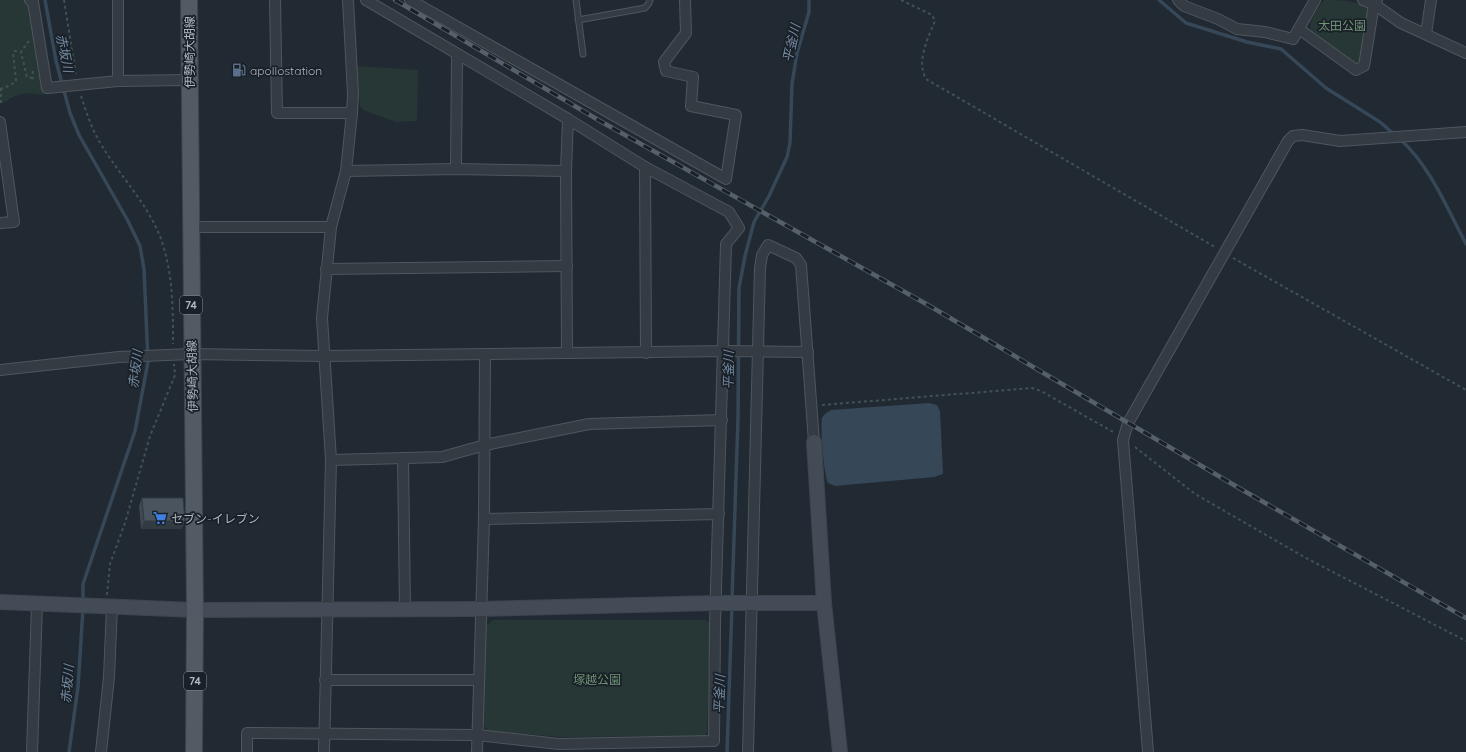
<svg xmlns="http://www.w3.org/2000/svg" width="1466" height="752" font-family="Quicksand,'Noto Sans JP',sans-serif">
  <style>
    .green { fill: #263735 }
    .water { fill: #364757 }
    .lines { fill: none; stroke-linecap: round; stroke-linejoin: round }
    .stream { stroke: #364757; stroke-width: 3.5 }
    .lane-casing { stroke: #4e565e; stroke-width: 7 }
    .street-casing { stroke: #4e565e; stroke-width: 12 }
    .secondary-casing { stroke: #3d444d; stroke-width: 16 }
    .primary-casing { stroke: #3d444d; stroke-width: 18 }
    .path { stroke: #425253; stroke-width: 2; stroke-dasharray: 3 3; stroke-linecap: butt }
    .lane { stroke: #343b43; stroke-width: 5 }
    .street { stroke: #343b43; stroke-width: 10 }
    .secondary { stroke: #424b56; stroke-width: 14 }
    .primary { stroke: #525a63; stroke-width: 16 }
    .rail-casing { stroke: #56606a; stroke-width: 4.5 }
    .rail { stroke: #1a2027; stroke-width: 3; stroke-dasharray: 9; stroke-linecap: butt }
    .wall { fill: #3f4851 }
    .shaded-wall { fill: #333b42 }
    .building { fill: #49545e; stroke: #333b42 }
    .labels { text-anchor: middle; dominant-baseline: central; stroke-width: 3.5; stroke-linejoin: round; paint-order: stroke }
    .shield { fill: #1a2027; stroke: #828992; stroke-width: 1 }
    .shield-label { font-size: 11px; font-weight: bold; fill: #aeb6c0 }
    .park-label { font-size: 12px; fill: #709376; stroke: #1a2027 }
    .street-label { font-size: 12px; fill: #aeb6c0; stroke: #1a2027 }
    .poi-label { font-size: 12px; fill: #aeb6c0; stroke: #1a2027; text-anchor: start }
    .water-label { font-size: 13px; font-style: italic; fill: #7289a0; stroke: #1a2027 }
  </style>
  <rect width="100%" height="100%" fill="#212932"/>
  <g class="green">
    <path d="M0,0H24L28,5L44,95C32,93 22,92 11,98C7,100 5,103 0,103Z"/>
    <path d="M1324,0C1339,0 1354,0 1367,8L1369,16L1361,62L1354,64L1311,32C1308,20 1317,10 1324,0Z"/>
    <polygon points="357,66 418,70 417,121 396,122 363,110 360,106"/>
    <polygon points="493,620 706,620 710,624 707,732 705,736 561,737 489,731 484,726 485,627"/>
  </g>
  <path class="water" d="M929,403L937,405L940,411L943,474L934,477L835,486L828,483C824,476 820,426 822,418C824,414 828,412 831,410Z"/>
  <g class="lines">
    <g class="stream">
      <polyline points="45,0 56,61 70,113 79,135 128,221 140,246 144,269 148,362 135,431 83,584 83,602"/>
      <polyline points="1159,0 1186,23 1247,42 1281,49 1326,88 1380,122 1395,135"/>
      <path d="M1400,139C1430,166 1447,208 1466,244"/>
      <polyline points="732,599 738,418 739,288 745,256 754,222 769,196 787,157 790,143 792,84 797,53 809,12 809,0"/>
      <polyline points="69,752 78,687 83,608"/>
      <polyline points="727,752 732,605"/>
    </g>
    <g class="lane-casing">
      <g id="lane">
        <polyline points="576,0 583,54"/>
        <polyline points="578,20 645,8 649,3 650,0"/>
      </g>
    </g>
    <g class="street-casing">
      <g id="street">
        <polyline points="30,0 33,2 47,88 118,81 188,80"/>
        <polyline points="275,0 277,113 352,113"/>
        <polyline points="410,0 726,179 736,115 691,106 693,77 666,71 664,62 686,33 685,0"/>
        <polyline points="1178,0 1184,6 1218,19 1237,29 1265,32 1293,39 1315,0"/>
        <polyline points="1363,0 1374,4 1401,23 1466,53"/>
        <polyline points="1299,29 1356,70 1364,66 1374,4 1377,0"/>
        <polyline points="1426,34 1431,0"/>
        <polyline points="118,81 118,0"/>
        <polyline points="0,122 14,222 0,223"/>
        <polyline points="645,167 646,353"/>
        <polyline points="456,169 457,55"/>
        <polyline points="346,171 456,169 566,171"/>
        <polyline points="191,227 331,227"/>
        <polyline points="326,269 567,266"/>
        <polyline points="567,353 566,171 568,119"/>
        <polyline points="0,370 119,357 191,354 324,356 728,351 808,352"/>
        <polyline points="403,458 405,609"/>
        <polyline points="331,460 442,457 485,445 589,424 722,420"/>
        <polyline points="484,519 719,514"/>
        <polyline points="325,680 479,680"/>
        <polyline points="32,752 37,604"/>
        <polyline points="101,752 109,677 112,606"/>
        <polyline points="247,752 247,733 477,735 559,744 714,741 715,623 726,244 739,228 729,212 645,167 568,119 366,0"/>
        <polyline points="324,752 331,460 322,318 331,227 346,171 352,113 353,94 348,0"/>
        <polyline points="477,752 484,519 485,355"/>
        <polyline points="748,752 760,268 762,255 768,245 796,258 801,265 814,442"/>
        <polyline points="1148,752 1123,440 1128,423 1288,141 1293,136 1302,135 1340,141 1466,132"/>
      </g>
    </g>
    <g class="secondary-casing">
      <g id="secondary">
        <polyline points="814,442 824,603 840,752"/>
        <polyline points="0,602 195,610 481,609 716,603 824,603"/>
      </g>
    </g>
    <g class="primary-casing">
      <polyline id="primary" points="189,0 195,610 194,752"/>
    </g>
    <g class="path">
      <polyline points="64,0 76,76"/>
      <path d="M901,0L932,15L935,21C928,38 916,61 926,79L1215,247"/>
      <polyline points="29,41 21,52 27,77 32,78"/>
      <polyline points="33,71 32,78 35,79"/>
      <polyline points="0,89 11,85 16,81 13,53 15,51 21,52"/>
      <path d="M81,96C86,111 91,127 99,141C118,174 147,202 161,239C173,273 173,308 173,344"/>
      <polyline points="1,103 1,89"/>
      <polyline points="1233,258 1466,390"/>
      <polyline points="822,405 1032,388 1041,391 1115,433"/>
      <polyline points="1135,447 1195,494 1306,558 1466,641"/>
      <polyline points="107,595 110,564 125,523 150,436 175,375 174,364"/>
    </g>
    <use href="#lane" class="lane"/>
    <use href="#street" class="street"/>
    <use href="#secondary" class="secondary"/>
    <use href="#primary" class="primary"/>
    <g class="rail-casing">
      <polyline id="rail" points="395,0 600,121 928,305 1239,488 1466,618"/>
    </g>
    <use href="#rail" class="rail"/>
  </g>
  <polygon class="wall" points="142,498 182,529 141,529 139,506"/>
  <polygon class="shaded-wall" points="144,521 185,521 182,529 141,529"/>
  <polygon class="building" points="142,498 183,498 185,521 144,521"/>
  <defs>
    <g id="fuel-bare" transform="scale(1.08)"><path d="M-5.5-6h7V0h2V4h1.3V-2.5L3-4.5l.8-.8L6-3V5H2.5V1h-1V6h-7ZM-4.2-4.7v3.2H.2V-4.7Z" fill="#5c6f8a" stroke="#1a2027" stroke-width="2.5" paint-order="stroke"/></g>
    <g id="supermarket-bare" transform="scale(1.08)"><path d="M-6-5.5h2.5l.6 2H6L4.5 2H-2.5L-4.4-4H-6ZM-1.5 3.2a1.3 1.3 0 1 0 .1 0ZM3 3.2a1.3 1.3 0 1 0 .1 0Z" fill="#3f7fe0" stroke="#1a2027" stroke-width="2.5" paint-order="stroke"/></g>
  </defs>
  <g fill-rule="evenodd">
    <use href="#fuel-bare" x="239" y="70"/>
    <use href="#supermarket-bare" x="160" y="518"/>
  </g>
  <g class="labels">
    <g class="shield">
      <rect x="180" y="296" width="22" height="18" rx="3"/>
      <rect x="184" y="672" width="22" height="18" rx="3"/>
    </g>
    <g class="shield-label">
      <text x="191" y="305">74</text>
      <text x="195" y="681">74</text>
    </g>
    <g class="park-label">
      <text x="1342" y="25">太田公園</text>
      <text x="597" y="679">塚越公園</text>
    </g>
    <g class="street-label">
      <text transform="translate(189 52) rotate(-90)">伊勢崎大胡線</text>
      <text transform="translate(192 376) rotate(-91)">伊勢崎大胡線</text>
    </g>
    <g class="poi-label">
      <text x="250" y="70">apollostation</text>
      <text x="171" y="518">セブン-イレブン</text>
    </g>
    <g class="water-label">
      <text transform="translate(791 43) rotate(-77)">平釜川</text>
      <text transform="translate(65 53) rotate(78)">赤坂川</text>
      <text transform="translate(135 369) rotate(-83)">赤坂川</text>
      <text transform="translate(728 370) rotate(-89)">平釜川</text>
      <text transform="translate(67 684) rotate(-85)">赤坂川</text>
      <text transform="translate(719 694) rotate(-88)">平釜川</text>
    </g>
  </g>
</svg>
